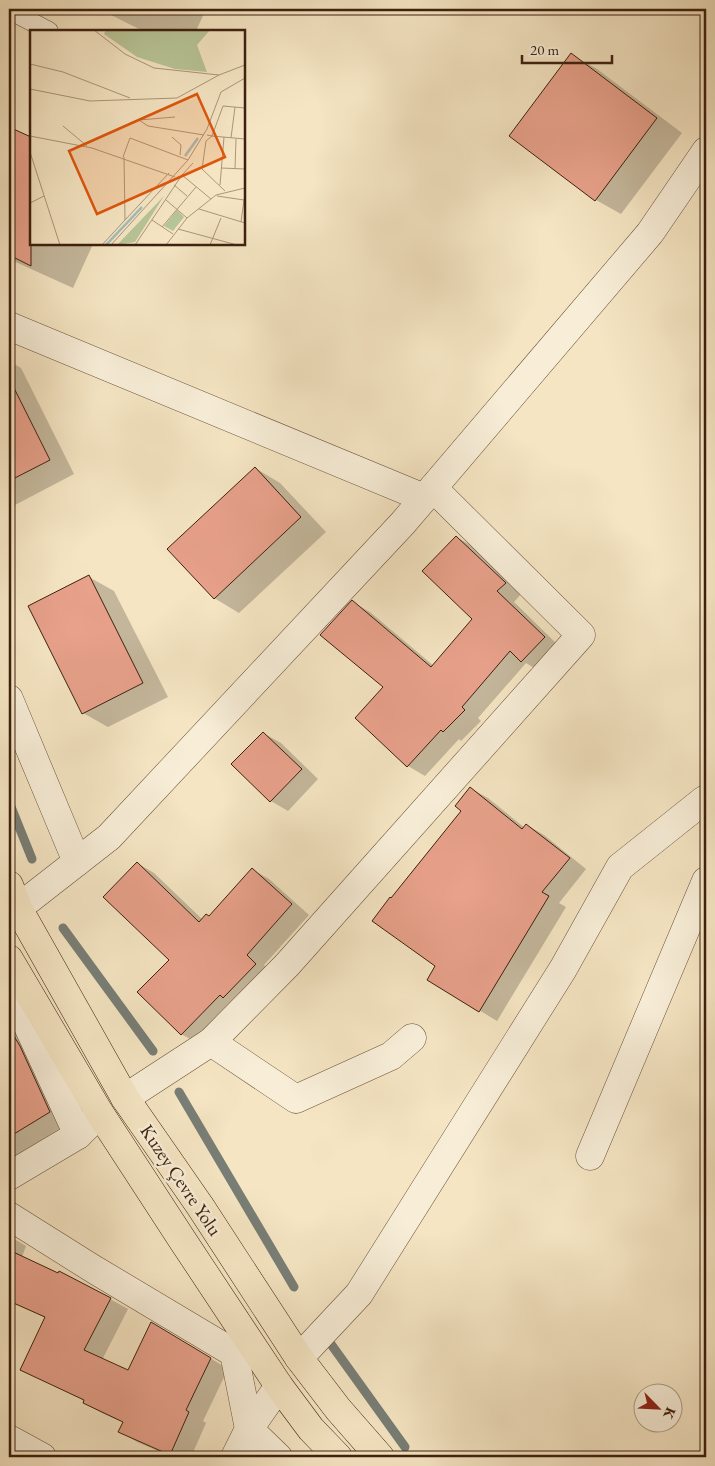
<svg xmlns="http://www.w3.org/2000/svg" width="715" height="1466" font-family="'EB Garamond',serif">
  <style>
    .shadow { fill: #0003 }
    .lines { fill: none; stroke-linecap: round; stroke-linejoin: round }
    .stream { stroke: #787e76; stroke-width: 9 }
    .building { fill: #e8a18b; stroke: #3d200e }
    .service-casing { stroke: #6b513b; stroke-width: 19 }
    .minor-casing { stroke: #6b513b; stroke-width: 29 }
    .primary-casing { stroke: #3d200e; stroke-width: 29 }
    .service { stroke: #f8eed8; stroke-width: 18 }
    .minor { stroke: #f8eed8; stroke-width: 28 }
    .primary { stroke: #f5e5c3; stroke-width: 28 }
    .labels { text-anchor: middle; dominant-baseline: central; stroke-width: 5; stroke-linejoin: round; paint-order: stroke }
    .street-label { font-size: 19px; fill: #3d200e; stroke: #f8eed8 }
    .inset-river { fill: none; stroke: #9fbdbc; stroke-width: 2.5 }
    .inset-road { fill: none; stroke: #ab967b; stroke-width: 1 }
    .view { fill: #df560c; fill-opacity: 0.15; stroke: #df560c; stroke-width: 2.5 }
    .inset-edge { fill: none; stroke: #3d200e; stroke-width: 2.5 }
  </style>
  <rect width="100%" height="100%" fill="#f5e5c3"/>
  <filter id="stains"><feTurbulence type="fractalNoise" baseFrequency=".004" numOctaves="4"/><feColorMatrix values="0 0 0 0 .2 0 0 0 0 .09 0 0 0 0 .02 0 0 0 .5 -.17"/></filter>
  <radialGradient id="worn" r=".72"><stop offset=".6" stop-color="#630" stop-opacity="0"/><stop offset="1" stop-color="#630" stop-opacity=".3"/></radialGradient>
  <g class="shadow">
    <polygon points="99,9 206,9 196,31 143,31"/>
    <polygon points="572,55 597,69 682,133 621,214 596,200"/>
    <polygon points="13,131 31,139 31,244 93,244 73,288 9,259 9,140"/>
    <polygon points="9,361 21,368 74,474 15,505 9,501"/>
    <polygon points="255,468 280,483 326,532 239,613 214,598"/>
    <polygon points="456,537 474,547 522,593 514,602 561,648 539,671 526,663 478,718 481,721 461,741 459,739 425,776 408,766 385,687 352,602 370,612 434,666 474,619"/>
    <polygon points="89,577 114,591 168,697 108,727 83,713"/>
    <polygon points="263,733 281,743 318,779 288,811 271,801"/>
    <polygon points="470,788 488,798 525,828 527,825 544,835 586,869 559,903 566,907 497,1021 428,979 436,966 391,900 463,811"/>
    <polygon points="137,863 154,873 203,920 209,917 252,869 269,879 309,915 264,965 273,974 199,1044 181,1034 170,960"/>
    <polygon points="9,1027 15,1030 69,1123 9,1160"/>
    <polygon points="9,1236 26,1246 22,1257 110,1299 128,1309 102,1360 128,1372 152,1323 228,1369 203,1421 206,1423 191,1457 172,1457 137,1442 120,1432 124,1423 102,1413 84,1403 85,1401 22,1369 46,1318 9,1301"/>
  </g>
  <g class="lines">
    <g class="stream">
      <polyline points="9,802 32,859"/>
      <polyline points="63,928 153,1051"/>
      <polyline points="179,1092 294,1287"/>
      <polyline points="328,1340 405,1447"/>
    </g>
  </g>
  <g class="building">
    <polygon points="571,53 657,118 595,201 509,136"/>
    <polygon points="9,127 31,137 31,266 9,255"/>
    <polygon points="9,378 50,460 9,481"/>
    <polygon points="255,467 301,517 214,599 167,549"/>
    <polygon points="456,536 506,583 497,591 545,637 521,662 510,651 462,707 465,710 443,732 441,730 407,767 355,718 383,687 320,635 352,600 431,667 472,619 422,571"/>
    <polygon points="89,575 143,683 82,714 28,606"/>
    <polygon points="263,732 302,769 270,802 231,764"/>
    <polygon points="470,787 522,829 526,824 570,858 542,892 549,896 479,1012 427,980 435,966 372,921 390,897 391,898 461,811 455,806"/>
    <polygon points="137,862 199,922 206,914 209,916 252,868 292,904 247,955 256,964 223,998 220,995 181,1035 137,992 169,960 103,897"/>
    <polygon points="9,1028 20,1046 50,1112 9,1137"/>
    <polygon points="9,1250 58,1273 59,1271 111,1298 84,1350 128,1370 151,1322 211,1358 186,1410 189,1412 170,1455 118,1432 123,1422 83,1403 84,1400 20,1370 45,1317 9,1301"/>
  </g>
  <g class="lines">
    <g class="service-casing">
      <polyline id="service" points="9,10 49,31"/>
    </g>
    <g class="minor-casing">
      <g id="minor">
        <polyline points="9,326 424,498"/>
        <polyline points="9,699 77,862"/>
        <polyline points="18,908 109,837 403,523 650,233 706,151"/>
        <polyline points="9,985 78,1135"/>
        <polyline points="211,1042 296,1099 391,1056 412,1038"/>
        <polyline points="125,1098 211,1042 287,965 581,635 433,488"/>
        <polyline points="590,1156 706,881"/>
        <polyline points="9,1176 78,1135 90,1123"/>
        <polyline points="9,1216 95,1270 234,1353 249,1429 235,1457"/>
        <polyline points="299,1358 359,1294 563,969 620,867 704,800 706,800"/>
        <polyline points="9,1439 42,1457"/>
        <polyline points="278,1457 249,1429 279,1386"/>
      </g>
    </g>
    <g class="primary-casing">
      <g id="primary">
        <polyline points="9,885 18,908 125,1098 200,1206 299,1358 338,1409 380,1457"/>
        <polyline points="9,959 99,1112 183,1241 279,1386 311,1429 338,1457"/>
      </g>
    </g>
    <use href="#service" class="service"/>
    <use href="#minor" class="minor"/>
    <use href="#primary" class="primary"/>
  </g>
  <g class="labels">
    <g class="street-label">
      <text transform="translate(181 1180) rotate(56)">Kuzey Çevre Yolu</text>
    </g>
  </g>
  <g transform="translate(30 30)">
    <rect width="215" height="215" fill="#f5e5c3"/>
    <path d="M76,0H180L167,15L177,42L145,39L107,27L74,4ZM134,166L105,212L87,215ZM147,180L154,187L143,201L134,196Z" fill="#b8c597"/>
    <path class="inset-river" d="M155,126L168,108M76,215L112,177"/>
    <path class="inset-road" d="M64,0L95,24L124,38L189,45L215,35M0,34L33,42L100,68M0,59L60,71L147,68L189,45M145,87L109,90L118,96L174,105M33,96L57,116M177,105L182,106L193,76L215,78M0,106L62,118L145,147M142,107L151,115L150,125M201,108L205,77M0,122L30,215M93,127L100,108L158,130M191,138L215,139M205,139L206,109M152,145L163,133M144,155L157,166M190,155L194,107M195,161L172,139L176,111L182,106L215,109M187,166L214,170L215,165M136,170L157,188M0,173L14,166M169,179L215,193M95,190L139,143M122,190L143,204M211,192L214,170M132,197L166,157M148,199L207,215M72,215L95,190L94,127M81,215L158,130L177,99L191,62L215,48M105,215L152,145L181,169M136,215L157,188L186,165L215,158M180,215L191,188"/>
    <path class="view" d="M167,64L195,127L67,184L39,121Z"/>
    <rect width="215" height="215" class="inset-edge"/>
  </g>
  <rect width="715" height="1466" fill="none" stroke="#f5e5c3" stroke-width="30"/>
  <rect x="10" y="10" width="695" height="1446" fill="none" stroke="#3d200e" stroke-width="2.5"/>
  <rect x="15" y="15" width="685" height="1436" fill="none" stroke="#3d200e"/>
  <g transform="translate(658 1408) rotate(114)"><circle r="24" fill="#f8eed8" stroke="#ad9c87"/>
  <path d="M0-4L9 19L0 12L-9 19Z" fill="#8f2418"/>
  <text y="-8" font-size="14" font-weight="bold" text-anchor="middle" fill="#3d200e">K</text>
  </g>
  <path d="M522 55v8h90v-8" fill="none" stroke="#3d200e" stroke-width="2.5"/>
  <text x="530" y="55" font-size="15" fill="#3d200e" stroke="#f8eed8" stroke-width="4" paint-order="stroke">20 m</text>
  <rect width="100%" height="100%" filter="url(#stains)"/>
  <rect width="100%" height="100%" fill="url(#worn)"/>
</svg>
